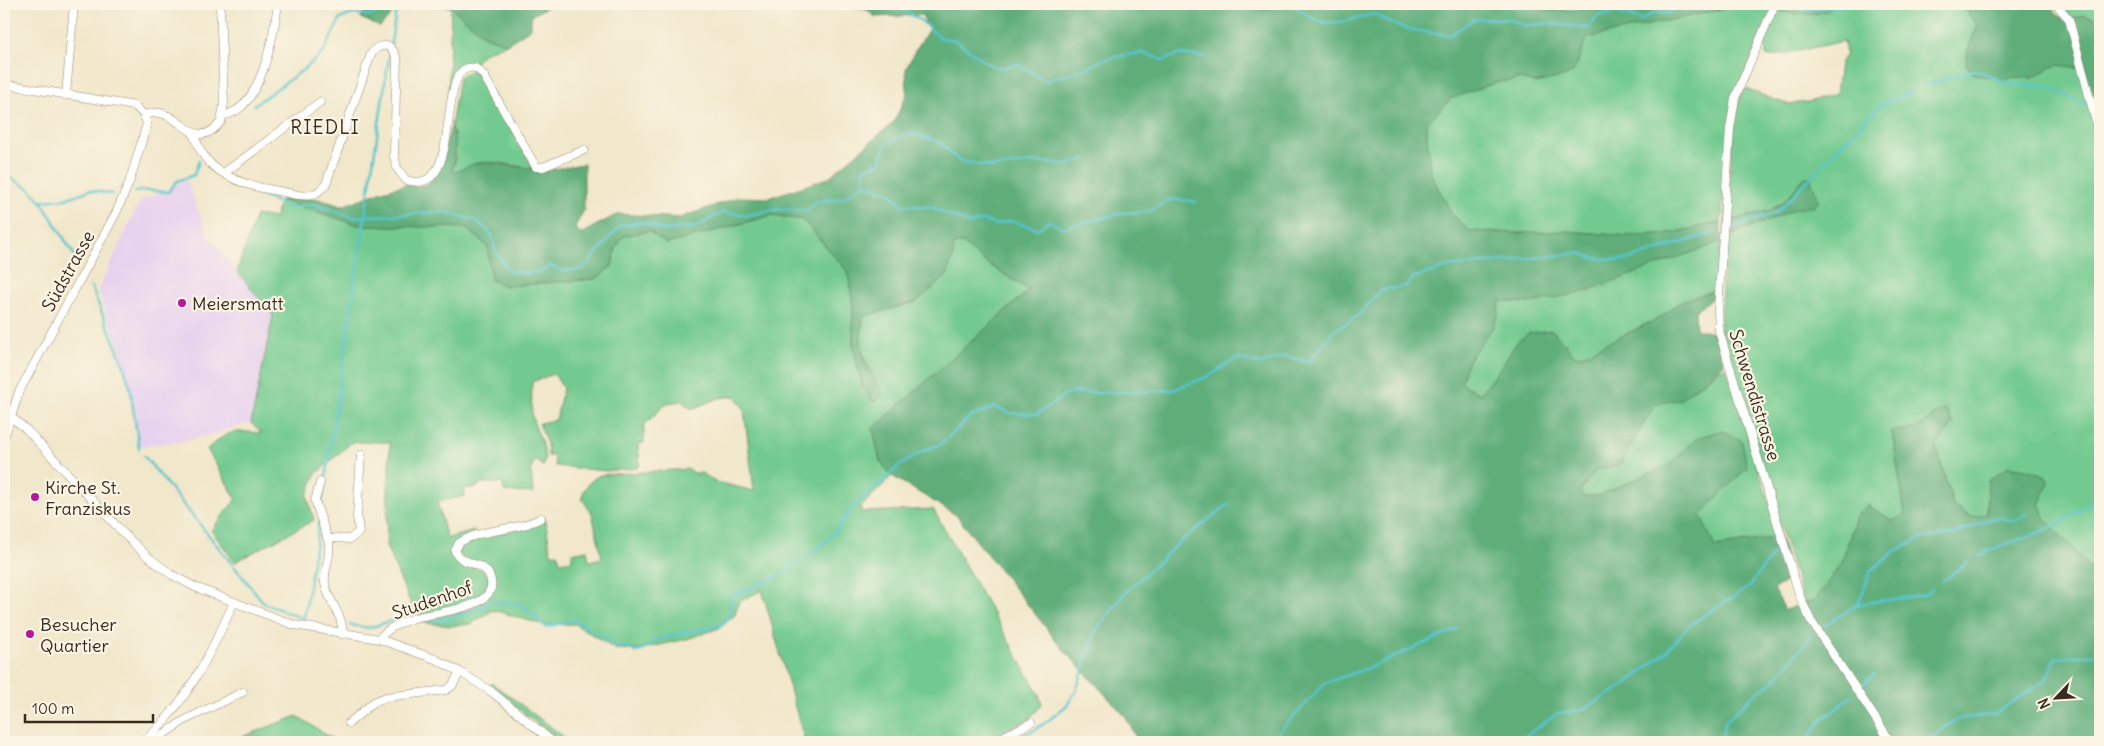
<svg xmlns="http://www.w3.org/2000/svg" width="2104" height="746" font-family="Delius,sans-serif">
  <style>
    .built { fill: #e7d2ef }
    .green { fill: #73ca90; stroke: #577a57 }
    .forest { fill: #5eae7a; stroke: #4c6c4c }
    .lines { fill: none; stroke-linecap: round; stroke-linejoin: round }
    .stream { stroke: #58c5ce; stroke-width: 2.5 }
    .street-casing { stroke: #968874; stroke-width: 9 }
    .street { stroke: #fff; stroke-width: 8 }
    .poi-dot { fill: #b5179e; stroke: #fcf5e5; stroke-width: 2 }
    .labels { text-anchor: middle; dominant-baseline: central; stroke-width: 4.5; stroke-linejoin: round; paint-order: stroke }
    .street-label { font-size: 18px; fill: #3b2a1e; stroke: #fcf5e5 }
    .poi-label { font-size: 18px; fill: #3b2a1e; stroke: #fcf5e5; text-anchor: start }
    .neighbourhood-label { font-size: 19px; letter-spacing: 1px; fill: #3b2a1e; stroke: #fcf5e5 }
  </style>
  <rect width="100%" height="100%" fill="#fcf5e5"/>
  <filter id="ink" filterUnits="userSpaceOnUse"><feTurbulence type="fractalNoise" baseFrequency=".02" numOctaves="2"/><feDisplacementMap in="SourceGraphic" scale="10" xChannelSelector="R" yChannelSelector="G"/><feConvolveMatrix kernelMatrix="1 2 1 2 8 2 1 2 1" color-interpolation-filters="sRGB"/></filter>
  <filter id="wash" filterUnits="userSpaceOnUse"><feTurbulence type="fractalNoise" baseFrequency=".0096" numOctaves="4" result="noise"/><feDisplacementMap in="SourceGraphic" scale="20" xChannelSelector="R" yChannelSelector="G"/><feGaussianBlur stdDeviation="1.12" result="paint"/><feColorMatrix in="noise" values="0 0 0 0 0 0 0 0 0 0 0 0 0 0 0 0 0 1.4 0 .05"/><feComposite in="paint" operator="in"/></filter>
  <g filter="url(#wash)">
    <rect width="100%" height="100%" fill="#f1e7cb"/>
    <polygon class="built" points="187,180 207,234 273,316 251,423 186,441 137,446 134,408 119,351 98,290 140,201"/>
    <g class="green">
      <polygon points="1526,4 1594,4 1578,11 1545,10"/>
      <polygon points="1745,4 1774,4 1735,96 1721,222 1672,233 1629,236 1565,231 1518,233 1470,231 1451,213 1430,172 1426,124 1452,98 1498,82 1520,79 1535,83 1573,72 1587,38"/>
      <polygon points="1817,4 1964,4 1963,7 1978,25 1968,49 1974,74 2005,80 2014,77 2032,78 2056,65 2081,68 2100,149 2100,578 2045,519 2039,504 2049,483 1988,481 1987,514 1971,517 1953,505 1936,446 1953,424 1945,409 1917,428 1892,432 1905,514 1893,521 1867,505 1856,517 1842,562 1816,600 1804,604 1720,329 1724,238 1796,209 1814,206 1805,177 1783,203 1768,211 1725,222 1735,115 1743,88 1787,104 1808,102 1836,94 1840,63 1846,54 1844,41 1774,56 1766,56 1765,38 1776,9 1828,5"/>
      <polygon points="2059,4 2100,4 2100,19 2083,15 2071,19"/>
      <path d="M451,7L483,35L507,44C493,49 481,51 474,65C452,69 454,81 448,100Z"/>
      <path d="M472,70L481,75L534,169C516,166 496,160 478,163C469,165 462,171 452,172L455,161L451,127L459,77Z"/>
      <path d="M280,200L358,225L467,228L487,246L491,280L506,286L596,279L612,266L616,248L623,236L649,231L667,244L772,215L803,220L848,272L853,306V345L862,386L873,402L883,395C867,365 855,352 864,316L916,302L946,276L953,257L954,244L963,243L985,262L1029,290C978,337 924,382 873,429L880,461L892,476L860,508L863,512L933,509L1039,694L1042,705L1028,720L980,742H977L974,735L964,742H805L762,590L739,602L735,615L720,628L687,639L637,650L615,649L575,624L544,625L493,610L471,624L450,626L421,622L418,619C424,617 431,617 437,616C455,614 488,607 492,586C494,579 492,573 487,568C479,559 464,564 458,552L460,546L471,539L531,526L545,518L551,554L558,553L560,562L572,560V553L587,550L589,561L602,558L592,513L582,499C584,487 589,481 600,475L687,469L695,473H701L717,482L754,491L744,409L735,396L719,398L691,409L682,401L667,403L644,425V443L638,444L640,465L637,468L607,471L555,466L554,456H548L547,444L539,423L556,420L563,388L556,377L553,374L532,382C532,392 531,403 532,414C534,432 550,448 543,467L536,460L531,467L533,493L505,492L502,483H481L478,487L464,489L465,496L437,502L447,538L474,531L475,533C464,536 441,549 459,561C469,568 493,566 489,586C484,608 434,611 416,616L386,546L390,442H352L316,474L307,496L314,520L235,562L211,530L236,499L207,449C231,429 232,431 262,433L251,423L273,316L237,271L256,215L275,218Z"/>
      <path d="M1721,241L1717,293L1711,291L1677,304L1662,317L1580,356L1574,355L1565,343L1496,374L1479,395L1461,383C1464,375 1465,367 1469,360C1481,334 1495,333 1500,301L1531,303Z"/>
      <polygon points="1726,367 1780,537 1715,547 1699,515 1747,467 1697,438 1670,465 1599,495 1583,497 1580,491 1597,468 1619,466 1655,404 1681,399 1721,368 1722,369"/>
      <polygon points="492,683 571,742 561,742 489,686"/>
      <polygon points="297,716 338,742 229,742"/>
    </g>
    <g class="forest">
      <polygon points="368,4 553,4 532,15 530,29 507,44 483,35 451,7 421,4 393,13 380,27 361,18"/>
      <path d="M844,4H1526L1545,10L1578,11L1594,4H1645L1655,8L1671,4H1745L1587,38L1573,72L1566,76L1535,83L1520,79L1498,82L1452,98L1426,124L1430,172L1451,213L1470,231L1518,233L1565,231L1629,236L1672,233L1721,222V241L1715,244L1584,292L1531,303L1500,301L1498,315L1493,327L1469,359L1461,383L1480,394L1496,374L1517,342L1529,333L1552,330L1574,355L1580,356L1662,317L1677,304L1687,299L1714,291L1711,299L1695,311L1696,329L1716,334L1724,364L1681,399L1655,404L1619,466L1597,469L1580,491L1583,497L1599,495L1669,465L1697,438L1722,430L1742,441L1747,468L1700,515L1715,547L1780,537L1786,555L1787,581L1774,589L1785,610L1816,599L1842,562L1856,517L1867,505L1893,521L1905,514L1892,431L1917,428L1945,408L1953,424L1936,446L1953,505L1971,517L1987,514L1988,481L2008,466L2026,469L2045,475L2049,483L2039,504L2045,519L2100,578V742H1138L1126,717L1063,649L956,515L892,476L880,461L873,429C924,382 977,337 1029,290L985,262L963,243L954,244L953,257L947,276L916,302L864,316C855,351 867,366 883,395L873,402L862,386L853,345V306L848,272L803,220L772,215L667,244L649,231L623,236L616,248L612,266L596,279L506,286L491,280L487,246L467,228L358,225L280,200L315,198L342,206L383,191L408,184L416,186L426,185L437,173L451,127C458,141 455,157 452,172C462,171 468,164 478,163C499,162 519,168 541,170C551,171 572,165 584,164V210L575,227L580,234L618,214L680,218L738,197L768,198L828,178L894,122L907,94L906,69L915,51L929,29L922,15L875,17L867,10Z"/>
      <path d="M1778,4C1790,4 1822,1 1831,8C1821,17 1787,16 1776,9Z"/>
      <polygon points="1964,4 2047,4 2065,21 2083,15 2100,19 2100,121 2085,68 2056,65 2032,78 2014,77 2005,80 1974,74 1966,65 1968,49 1978,25 1963,7"/>
      <polygon points="1805,177 1810,177 1819,201 1814,206 1796,209 1724,238 1725,222 1768,211 1783,203"/>
    </g>
    <g class="lines">
      <g class="stream">
        <polyline points="898,4 900,8 923,22 940,38 955,40 993,67 1003,68 1018,64 1045,81 1089,67 1102,60 1126,55 1143,53 1163,60 1180,54 1204,57"/>
        <path d="M1291,4C1300,9 1310,19 1319,21C1335,26 1359,17 1375,14C1400,31 1422,32 1451,35L1473,19H1508L1526,26L1545,23L1589,28L1597,16L1618,12L1642,20L1653,13H1669L1679,6L1696,9L1715,4"/>
        <polyline points="1794,4 1806,10 1856,4"/>
        <polyline points="391,44 397,4"/>
        <polyline points="1926,86 1975,70 2011,84 2050,87 2085,105"/>
        <path d="M254,105L303,70L323,53L340,19C345,17 352,13 357,14C374,16 370,21 380,4"/>
        <polyline points="4,174 30,189 41,201 78,261"/>
        <polyline points="864,184 890,193 902,205 931,207 970,224 983,220 995,225 1010,221 1038,229 1049,221 1063,228 1122,213 1148,212 1171,199 1196,202"/>
        <polyline points="864,184 863,169 880,163 886,144 910,132 939,142 959,161 993,167 1039,162 1069,165 1085,158"/>
        <path d="M135,192C149,189 155,191 168,192L177,181L194,175L199,161"/>
        <polyline points="254,192 290,208 313,204 354,217 445,212 477,221 492,235 496,253 510,272 538,273 551,266 564,271 583,269 620,226 642,222 662,230 696,227 723,212 747,215 778,209 806,211 818,201 845,198 864,184"/>
        <polyline points="41,201 65,199 90,190 112,194"/>
        <polyline points="1731,227 1776,213 1881,104 1913,91"/>
        <polyline points="91,286 124,366 130,387 139,448"/>
        <polyline points="144,456 264,603 304,619 319,522"/>
        <polyline points="321,509 390,50"/>
        <path d="M1979,556C1999,545 2019,540 2040,532C2062,523 2081,510 2100,496"/>
        <polyline points="1943,581 1967,562"/>
        <polyline points="1858,604 1871,571 1895,551 1922,538 1954,534 1996,517 2015,521 2027,513"/>
        <polyline points="416,621 450,619 491,603 502,602 522,605 546,627 574,620 618,647 626,647 635,652 641,651 656,640 688,631 713,628 723,623 730,616 733,595 780,575 813,553 836,531 850,510 899,466 923,451 941,444 970,417 995,407 1009,413 1037,414 1070,392 1099,393 1173,390 1209,376 1237,358 1260,364 1285,356 1310,362 1332,332 1359,315 1381,290 1406,286 1413,278 1447,267 1580,253 1593,258 1626,260 1716,232"/>
        <polyline points="350,625 369,628 403,617 407,618"/>
        <polyline points="1825,625 1858,604 1924,595 1932,589"/>
        <polyline points="1862,685 1875,674"/>
        <polyline points="1004,742 1033,731 1049,720 1067,705 1076,691 1097,629 1125,593 1182,540 1230,503"/>
        <polyline points="1270,742 1325,683 1371,667 1457,629"/>
        <polyline points="1502,742 1526,736 1558,713 1582,710 1623,686 1665,653 1689,625 1749,587 1773,553"/>
        <polyline points="1721,742 1725,722 1754,694 1773,682 1811,636"/>
        <polyline points="1806,742 1823,718 1838,708 1851,696"/>
        <polyline points="1926,742 1957,719 1994,714 2046,680 2055,658 2100,654"/>
      </g>
    </g>
  </g>
  <g filter="url(#ink)">
    <g class="lines">
      <g class="street-casing">
        <g id="street">
          <polyline points="1775,4 1735,98 1730,129 1718,310 1719,331 1800,597 1811,621 1891,742"/>
          <polyline points="2056,4 2069,19 2100,137"/>
          <polyline points="4,84 135,106 144,115 147,124 129,183 116,213 19,392 4,438"/>
          <polyline points="66,95 74,4"/>
          <path d="M144,115C149,114 155,112 160,113C184,118 196,152 221,122L224,103L220,4"/>
          <path d="M224,115C261,111 274,33 278,4"/>
          <path d="M193,133C198,145 202,157 213,166C234,183 258,188 284,192C292,194 303,197 311,195C318,193 322,189 326,184L371,54C376,47 380,45 389,46L394,52L397,59L394,155L397,168L406,180C464,198 436,76 468,68C476,66 480,71 484,76L536,167H543L584,150"/>
          <polyline points="224,173 320,102"/>
          <polyline points="4,408 10,416 27,430 126,536 147,556 172,575 195,587 294,625 379,639 435,659 460,672 492,692 553,742"/>
          <polyline points="320,482 315,501 328,540 335,538 350,539 359,532 357,517 361,455"/>
          <path d="M328,540C333,554 323,569 325,583C328,602 344,614 342,634"/>
          <path d="M379,639C386,629 402,622 414,618C432,612 502,610 490,577C484,560 462,567 455,551L459,543C481,528 515,532 541,518"/>
          <polyline points="349,723 374,702 386,697 446,690 452,686 460,672"/>
          <path d="M143,742C186,705 211,653 234,602"/>
          <polyline points="152,742 185,720 243,692"/>
          <polyline points="992,742 1031,723"/>
        </g>
      </g>
      <use href="#street" class="street"/>
    </g>
  </g>
  <g class="poi-dot">
    <circle cx="182" cy="303" r="5"/>
    <circle cx="35" cy="497" r="5"/>
    <circle cx="30" cy="634" r="5"/>
  </g>
  <g class="labels">
    <g class="street-label">
      <text transform="translate(68 271) rotate(-61)">Südstrasse</text>
      <text transform="translate(1755 395) rotate(73)">Schwendistrasse</text>
      <text transform="translate(432 600) rotate(-19)">Studenhof</text>
    </g>
    <g class="poi-label">
      <text x="192" y="303">Meiersmatt</text>
      <text x="45" y="487">Kirche St.<tspan x="45" dy="21">Franziskus</tspan></text>
      <text x="40" y="624">Besucher<tspan x="40" dy="21">Quartier</tspan></text>
    </g>
    <g class="neighbourhood-label">
      <text x="325" y="127">RIEDLI</text>
    </g>
  </g>
  <rect width="2104" height="746" fill="none" stroke="#fcf5e5" stroke-width="20"/>
  <g transform="translate(2056 698) rotate(245)" stroke="#fcf5e5" stroke-width="4" paint-order="stroke">
  <path d="M0-4L9 19L0 12L-9 19Z" fill="#3b2a1e"/>
  <text y="-8" font-size="14" font-weight="bold" text-anchor="middle" fill="#3b2a1e">N</text>
  </g>
  <path d="M25 714v8h128v-8" fill="none" stroke="#3b2a1e" stroke-width="2.5"/>
  <text x="32" y="714" font-size="15" fill="#3b2a1e" stroke="#fcf5e5" stroke-width="4" paint-order="stroke">100 m</text>
</svg>
